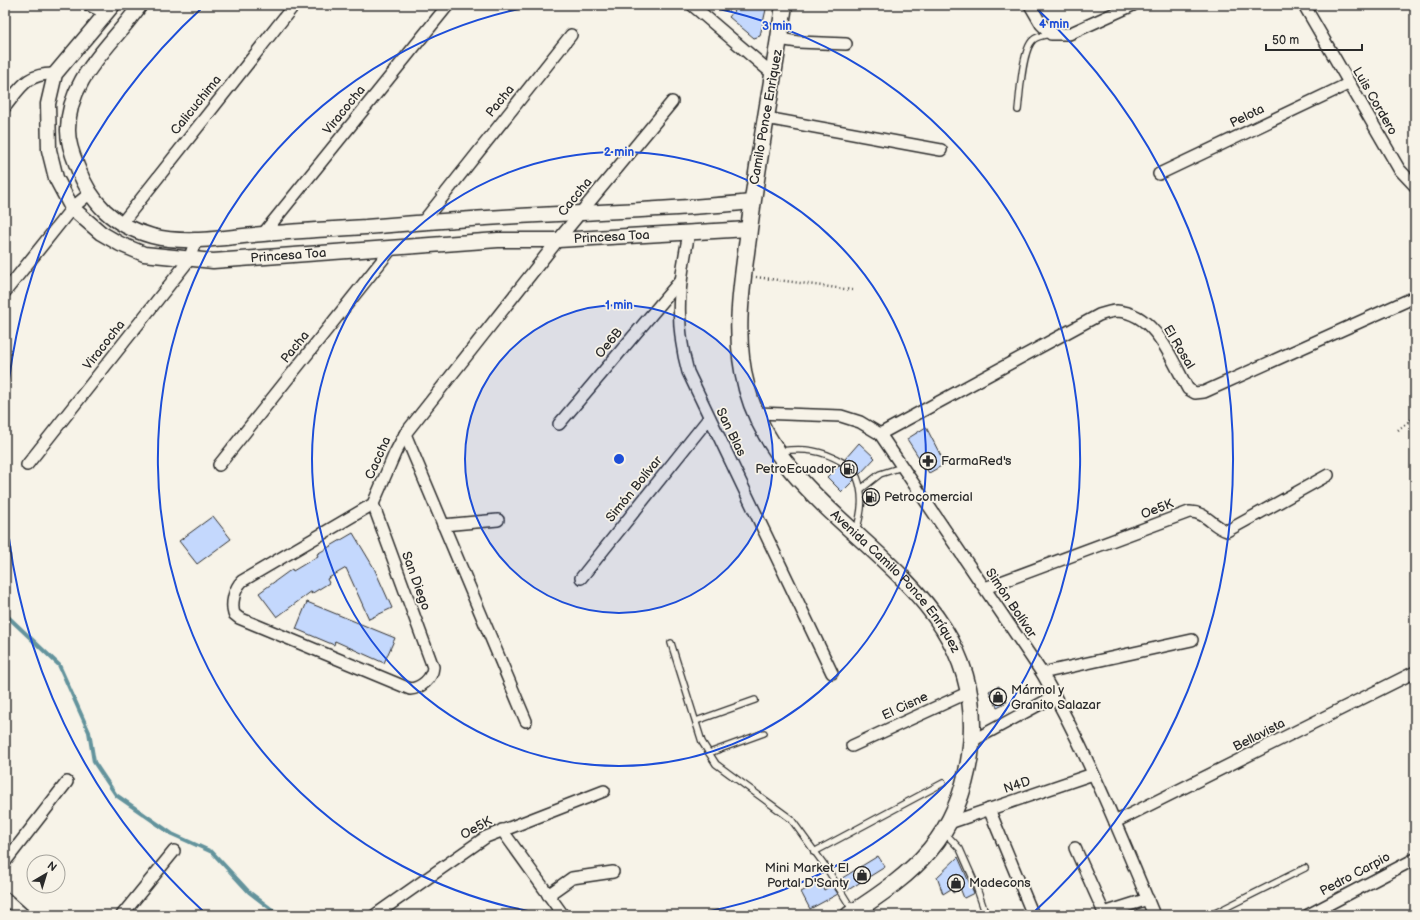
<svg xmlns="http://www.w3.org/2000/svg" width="1420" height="920" font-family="'Balsamiq Sans',sans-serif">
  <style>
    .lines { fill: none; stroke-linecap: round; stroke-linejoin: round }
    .stream { stroke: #63939c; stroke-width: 4 }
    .building { fill: #c4d8fd; stroke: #2b2b2b }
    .service-casing { stroke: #2b2b2b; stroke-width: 8 }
    .minor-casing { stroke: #2b2b2b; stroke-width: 14 }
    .tertiary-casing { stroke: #2b2b2b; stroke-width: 17 }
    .secondary-casing { stroke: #2b2b2b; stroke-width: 19 }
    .path { stroke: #2b2b2b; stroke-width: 2.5; stroke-dasharray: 1 3; stroke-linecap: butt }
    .service { stroke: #f7f3e8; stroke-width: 5.5 }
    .minor { stroke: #f7f3e8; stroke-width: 11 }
    .tertiary { stroke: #f7f3e8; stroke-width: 14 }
    .secondary { stroke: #f7f3e8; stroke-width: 16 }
    .ring { fill: none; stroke: #1d4ed8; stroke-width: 2 }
    .labels { text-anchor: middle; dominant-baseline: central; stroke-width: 3.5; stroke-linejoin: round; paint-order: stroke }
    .street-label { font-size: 13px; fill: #2b2b2b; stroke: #f7f3e8 }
    .poi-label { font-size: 13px; fill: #2b2b2b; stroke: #f7f3e8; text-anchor: start }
    .centre { fill: #1d4ed8; stroke: #f7f3e8; stroke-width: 2 }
    .ring-label { font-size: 12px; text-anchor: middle; font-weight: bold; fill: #1d4ed8; stroke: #f7f3e8; stroke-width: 3.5; stroke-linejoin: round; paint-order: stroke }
  </style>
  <rect width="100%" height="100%" fill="#f7f3e8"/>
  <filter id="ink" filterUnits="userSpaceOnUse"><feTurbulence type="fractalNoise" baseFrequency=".025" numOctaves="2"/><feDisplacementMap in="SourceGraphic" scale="8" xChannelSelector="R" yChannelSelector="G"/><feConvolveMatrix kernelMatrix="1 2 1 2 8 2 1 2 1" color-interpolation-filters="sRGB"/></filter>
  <g filter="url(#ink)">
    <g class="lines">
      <polyline class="stream" points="5,614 59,665 89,732 94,762 116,795 172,834 212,852 249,892 279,915"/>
    </g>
    <g class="building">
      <polygon points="739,5 767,5 760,36 754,38 729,17"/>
      <polygon points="926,427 945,464 929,473 907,439"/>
      <polygon points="859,443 875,458 860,474 854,474 854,480 842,492 827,477 839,465 845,465 846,462 845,459"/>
      <polygon points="213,516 231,539 197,564 179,541"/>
      <polygon points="353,533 374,568 392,608 369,619 346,568 327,579 329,583 311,594 312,591 277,617 259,593 292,569 293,571 318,556 317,554"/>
      <polygon points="307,602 395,638 384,663 335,641 334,645 296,629"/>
      <polygon points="999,686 1007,702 997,707 989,691"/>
      <polygon points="878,856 885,867 848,890 845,890 839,880"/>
      <polygon points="958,857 974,893 964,898 960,888 953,893 951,889 943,894 937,877"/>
      <polygon points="820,882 824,890 832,885 838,894 810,909 801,892"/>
    </g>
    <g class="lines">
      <g class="service-casing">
        <g id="service">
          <path d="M1018,110C1020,94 1022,50 1033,40C1037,36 1045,35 1051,34"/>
          <path d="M781,451C804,448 822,450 842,462"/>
          <polyline points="861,489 880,474 902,467"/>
          <path d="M856,531C862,512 864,495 857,477"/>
          <polyline points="671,643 702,742 716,764 791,819 826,867 853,911"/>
          <polyline points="696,721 755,700"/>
          <polyline points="709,753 764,733"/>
          <polyline points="944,832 960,849 975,883 986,915"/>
          <polyline points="814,852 943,783"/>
          <polyline points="1211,915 1305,868"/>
        </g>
      </g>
      <g class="minor-casing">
        <g id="minor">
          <polyline points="89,5 106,13"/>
          <polyline points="692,5 774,75"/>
          <polyline points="1030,5 1041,24 1051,34 1069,34 1133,5"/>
          <polyline points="1304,5 1399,169 1415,186"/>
          <polyline points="779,39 798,42 846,44"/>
          <path d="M5,107C21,87 27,73 55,74"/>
          <polyline points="766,118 941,150"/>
          <polyline points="1159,174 1348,84"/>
          <polyline points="122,223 294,5"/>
          <polyline points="422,223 571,35"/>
          <path d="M689,233C679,283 674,321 688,372L832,673"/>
          <polyline points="263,234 448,5"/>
          <polyline points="5,292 72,208 89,194"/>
          <path d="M755,413L841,416L860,422L880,434L1042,673C1086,750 1120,833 1154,915"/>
          <polyline points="559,424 680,281"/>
          <polyline points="405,434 526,721"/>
          <path d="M880,434L1099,315C1105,313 1112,311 1117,311C1156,313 1172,361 1188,389L1195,393L1204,392L1415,297"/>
          <polyline points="27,465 189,260 196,239"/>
          <polyline points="219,465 392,248"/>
          <path d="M373,504L433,667C432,679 421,688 410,689L239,618L234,614C231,604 234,589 242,581L373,504L395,453L405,434L558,240L672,102"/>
          <polyline points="443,525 498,520"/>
          <polyline points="581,578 709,418"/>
          <path d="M985,588L1189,512C1205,511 1213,527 1227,531L1328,475"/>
          <polyline points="1042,673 1192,640"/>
          <polyline points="972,741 1055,696"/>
          <polyline points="852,746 969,692"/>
          <polyline points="989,809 1033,915"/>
          <polyline points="1115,822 1415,672"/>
          <polyline points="949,823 1093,774"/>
          <polyline points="502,830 563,915"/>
          <polyline points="1075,848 1105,915"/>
          <polyline points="5,862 67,782"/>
          <polyline points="548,895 572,878 613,872"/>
          <polyline points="5,898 24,915"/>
          <polyline points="1104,913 1148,899"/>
          <polyline points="122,915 174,851"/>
          <polyline points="375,915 486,837 604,791"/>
          <polyline points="1308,915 1415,859"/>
        </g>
      </g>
      <g class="tertiary-casing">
        <g id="tertiary">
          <path id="s1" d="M113,5L55,74L48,104L49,150L56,178L72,208L101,233L120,244L144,254L213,261L498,240H558L749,229"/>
          <path d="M140,5C113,45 67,78 68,131C68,143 72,154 77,166C91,203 112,225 152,236C187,245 227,237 263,234C298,231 332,229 366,227C438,221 509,216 581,213C638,210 695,208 751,202"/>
        </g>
      </g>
      <g class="secondary-casing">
        <g id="secondary">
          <path id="s2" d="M784,5C773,83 757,160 748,238C741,290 733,337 747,389C787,535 995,574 970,755C958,837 916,872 849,915"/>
        </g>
      </g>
      <g class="path">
        <polyline points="756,277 852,290"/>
        <polyline points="1398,430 1415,417"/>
      </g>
      <use href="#service" class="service"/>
      <use href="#minor" class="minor"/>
      <use href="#tertiary" class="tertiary"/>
      <use href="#secondary" class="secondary"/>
    </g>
  </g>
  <circle cx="619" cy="459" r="154" fill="#1d4ed8" fill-opacity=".12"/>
  <g class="ring">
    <circle cx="619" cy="459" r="154"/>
    <circle cx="619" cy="459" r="307"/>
    <path d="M551 915A461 461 0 0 1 539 5M699 5A461 461 0 0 1 687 915"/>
    <path d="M204 912A615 615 0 0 1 5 497M5 421A615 615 0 0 1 204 6M1034 6A615 615 0 0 1 1034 912"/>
  </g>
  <defs>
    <g id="pharmacy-ring" transform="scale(0.9)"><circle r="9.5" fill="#f7f3e8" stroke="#2b2b2b" stroke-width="1.5"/><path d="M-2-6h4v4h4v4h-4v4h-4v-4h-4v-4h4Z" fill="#2b2b2b"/></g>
    <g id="fuel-ring" transform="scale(0.9)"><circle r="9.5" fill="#f7f3e8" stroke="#2b2b2b" stroke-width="1.5"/><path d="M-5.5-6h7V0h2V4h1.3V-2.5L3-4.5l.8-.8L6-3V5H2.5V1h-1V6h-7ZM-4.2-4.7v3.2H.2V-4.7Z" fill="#2b2b2b"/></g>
    <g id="shop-ring" transform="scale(0.9)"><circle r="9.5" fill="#f7f3e8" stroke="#2b2b2b" stroke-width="1.5"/><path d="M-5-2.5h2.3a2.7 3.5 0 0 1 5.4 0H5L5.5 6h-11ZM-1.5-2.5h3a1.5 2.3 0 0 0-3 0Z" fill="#2b2b2b"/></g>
  </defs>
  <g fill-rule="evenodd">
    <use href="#pharmacy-ring" x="928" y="461"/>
    <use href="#fuel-ring" x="849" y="469"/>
    <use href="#fuel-ring" x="871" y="497"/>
    <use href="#shop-ring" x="998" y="697"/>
    <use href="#shop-ring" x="862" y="875"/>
    <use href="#shop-ring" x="956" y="883"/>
  </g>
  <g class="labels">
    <g class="street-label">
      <text transform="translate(500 101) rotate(-51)">Pacha</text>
      <text transform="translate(1375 101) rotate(60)">Luis Cordero</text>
      <text transform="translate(196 105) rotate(-51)">Calicuchima</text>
      <text transform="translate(344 110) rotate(-51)">Viracocha</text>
      <text transform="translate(1247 116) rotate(-26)">Pelota</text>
      <text transform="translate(766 117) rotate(-80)">Camilo Ponce Enrìquez</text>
      <text transform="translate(575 197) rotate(-51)">Caccha</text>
      <text stroke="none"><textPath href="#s1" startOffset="785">Princesa Toa</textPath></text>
      <text stroke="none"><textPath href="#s1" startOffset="461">Princesa Toa</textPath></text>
      <text transform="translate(609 343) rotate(-50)">Oe6B</text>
      <text transform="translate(104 345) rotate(-52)">Viracocha</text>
      <text transform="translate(295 347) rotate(-51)">Pacha</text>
      <text transform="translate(1179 347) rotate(59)">El Rosal</text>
      <text transform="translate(731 432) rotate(64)">San Blas</text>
      <text transform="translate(378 458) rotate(-66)">Caccha</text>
      <text transform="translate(634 489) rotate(-51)">Simón Bolívar</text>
      <text transform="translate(1157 509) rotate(-21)">Oe5K</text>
      <text transform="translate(416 581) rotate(70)">San Diego</text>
      <text stroke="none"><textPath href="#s2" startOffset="634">Avenida Camilo Ponce Enríquez</textPath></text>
      <text transform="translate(1011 603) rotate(56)">Simón Bolívar</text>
      <text transform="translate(905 706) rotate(-25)">El Cisne</text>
      <text transform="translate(1259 735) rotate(-27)">Bellavista</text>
      <text transform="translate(1017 785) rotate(-18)">N4D</text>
      <text transform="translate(476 828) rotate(-29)">Oe5K</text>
      <text transform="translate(1355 874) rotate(-28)">Pedro Carpio</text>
    </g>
    <g class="poi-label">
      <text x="941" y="461">FarmaRed's</text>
      <text x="836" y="469" text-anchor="end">PetroEcuador</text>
      <text x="884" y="497">Petrocomercial</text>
      <text x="1011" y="690">Mármol y<tspan x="1011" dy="15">Granito Salazar</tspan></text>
      <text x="849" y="868" text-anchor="end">Mini Market El<tspan x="849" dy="15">Portal D'Santy</tspan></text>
      <text x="969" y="883">Madecons</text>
    </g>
  </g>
  <circle cx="619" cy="459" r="6" class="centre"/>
  <g class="ring-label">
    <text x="1054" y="28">4 min</text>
    <text x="777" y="30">3 min</text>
    <text x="619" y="156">2 min</text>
    <text x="619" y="309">1 min</text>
  </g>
  <rect width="1420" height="920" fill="none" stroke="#f7f3e8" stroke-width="20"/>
  <rect x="10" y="10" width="1400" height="900" fill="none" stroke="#2b2b2b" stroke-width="1.5" filter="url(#ink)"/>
  <g transform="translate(46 874) rotate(38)"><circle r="19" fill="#f7f3e8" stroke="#a5a39c"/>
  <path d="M0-3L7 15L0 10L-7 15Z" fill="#2b2b2b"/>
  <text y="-6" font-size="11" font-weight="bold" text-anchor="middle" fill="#2b2b2b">N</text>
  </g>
  <path d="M1266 44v6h96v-6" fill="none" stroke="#2b2b2b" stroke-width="2"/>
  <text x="1272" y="44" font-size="12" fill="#2b2b2b" stroke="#f7f3e8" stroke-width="3" paint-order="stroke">50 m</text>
</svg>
